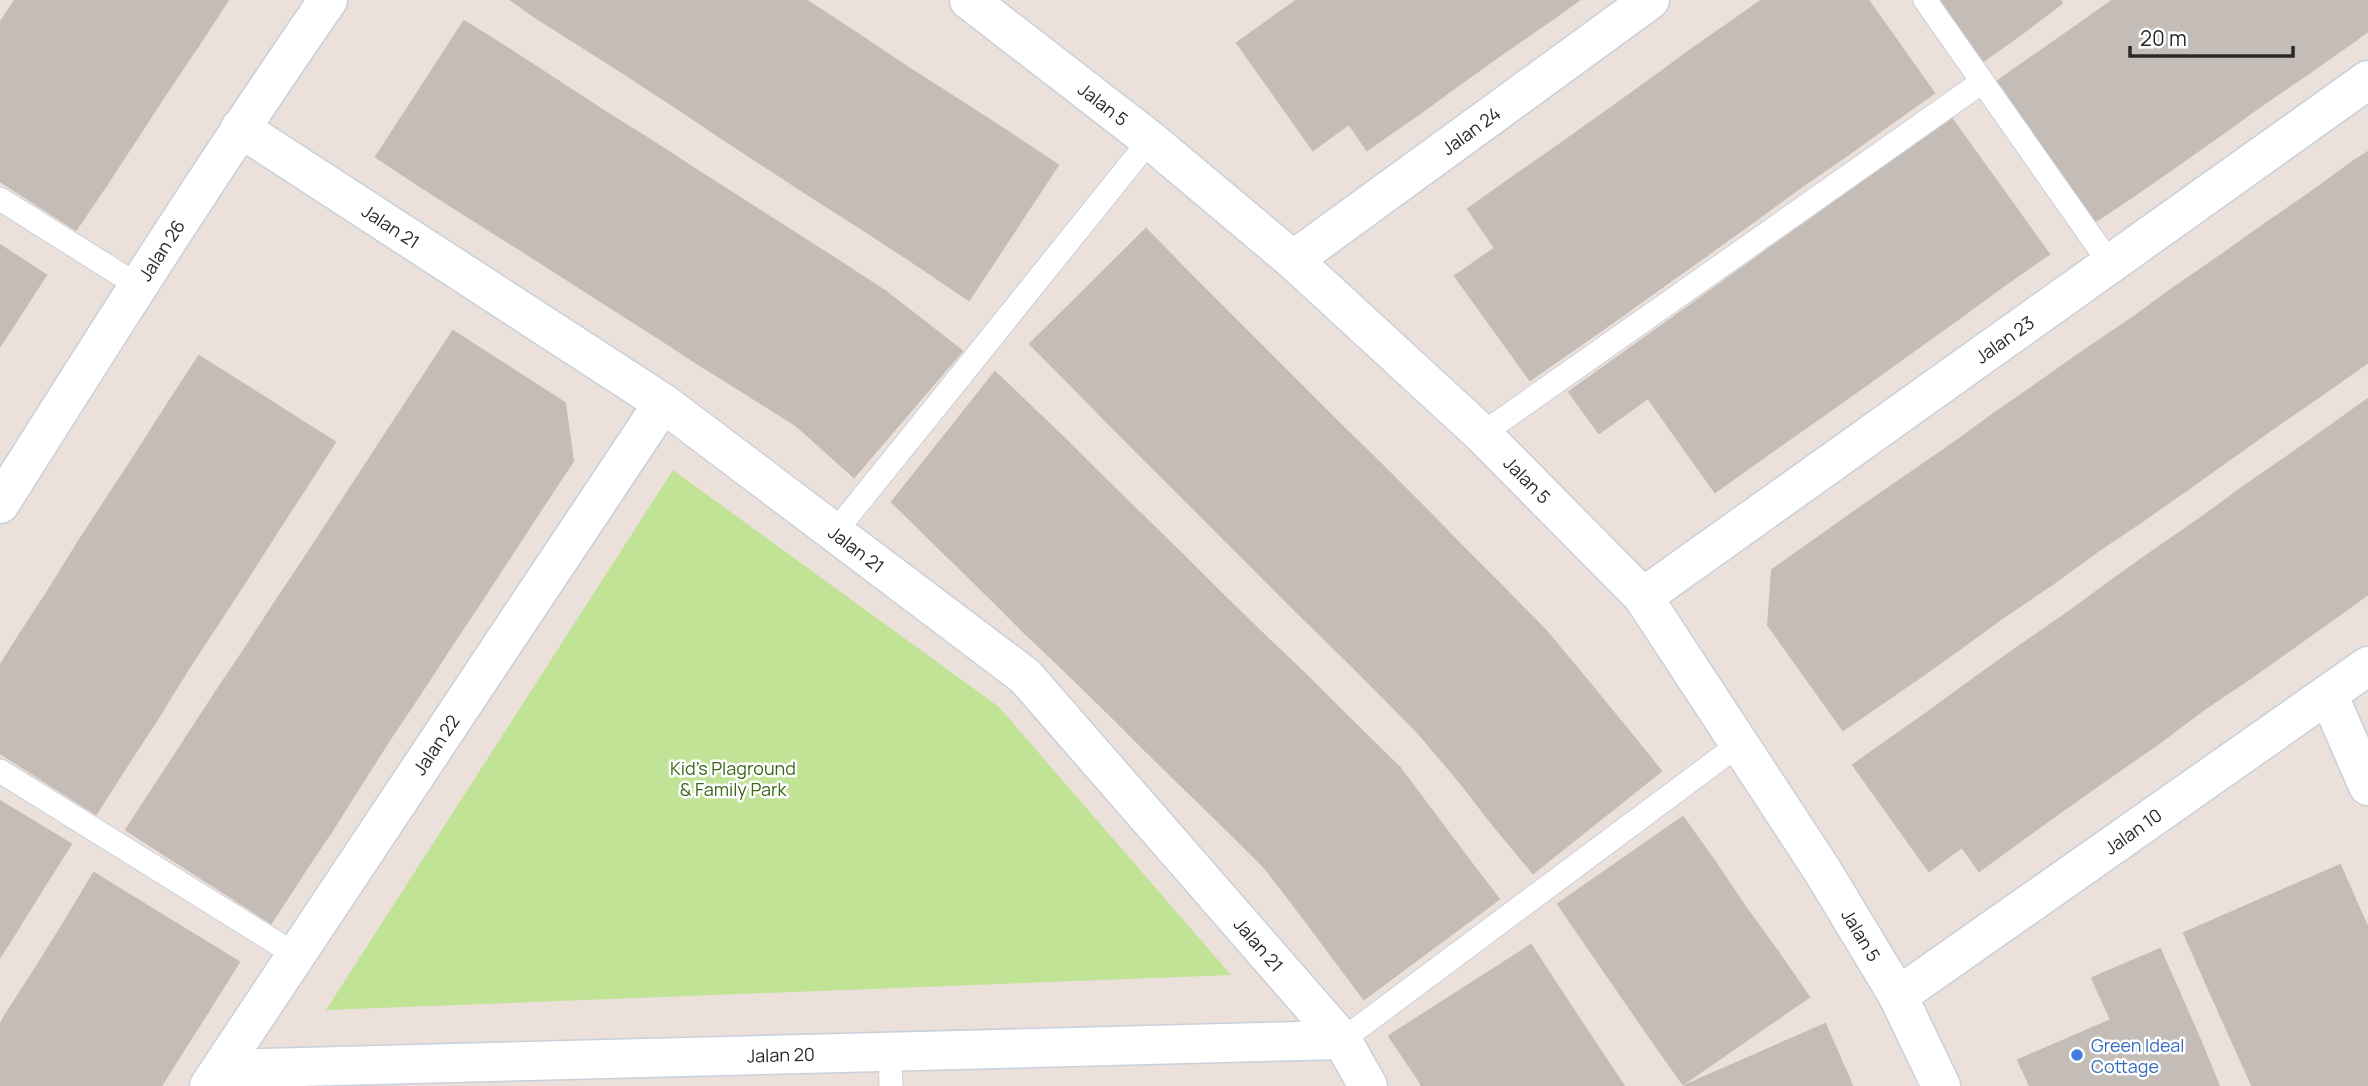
<svg xmlns="http://www.w3.org/2000/svg" width="2368" height="1086" font-family="Manrope,sans-serif">
  <style>
    .green { fill: #c0e395 }
    .building { fill: #c4bcb6; stroke: #c7bcb4; stroke-width: 2 }
    .lines { fill: none; stroke-linecap: round; stroke-linejoin: round }
    .lane-casing { stroke: #c8d0db; stroke-width: 25 }
    .street-casing { stroke: #c8d0db; stroke-width: 41 }
    .secondary-casing { stroke: #c8d0db; stroke-width: 41 }
    .lane { stroke: #fff; stroke-width: 23 }
    .street { stroke: #fff; stroke-width: 38 }
    .secondary { stroke: #fff; stroke-width: 38 }
    .shop-dot { fill: #3f7fe0; stroke: #fff; stroke-width: 2.5 }
    .labels { text-anchor: middle; dominant-baseline: central; stroke-width: 5; stroke-linejoin: round; paint-order: stroke }
    .street-label { font-size: 18px; fill: #292929; stroke: #fff }
    .park-label { font-size: 18px; fill: #396618; stroke: #fff }
    .shop-label { font-size: 18px; fill: #366cbe; stroke: #fff; text-anchor: start }
  </style>
  <rect width="100%" height="100%" fill="#ebe0da"/>
  <polygon class="green" points="673,470 999,707 1231,975 326,1010"/>
  <g class="building">
    <polygon points="15,0 24,0 167,92 137,138 0,49 0,23"/>
    <polygon points="24,0 128,0 198,46 167,92"/>
    <polygon points="128,0 228,0 198,46"/>
    <polygon points="511,0 550,0 538,19"/>
    <polygon points="550,0 616,0 584,48 538,19"/>
    <polygon points="616,0 683,0 631,78 584,48"/>
    <polygon points="683,0 749,0 677,108 631,78"/>
    <polygon points="749,0 805,0 812,4 723,139 677,108"/>
    <polygon points="1297,0 1338,0 1420,113 1367,150 1349,124 1313,150 1237,43"/>
    <polygon points="1338,0 1406,0 1464,81 1420,113"/>
    <polygon points="1406,0 1474,0 1509,49 1464,81"/>
    <polygon points="1474,0 1542,0 1554,18 1509,49"/>
    <polygon points="1542,0 1579,0 1554,18"/>
    <polygon points="1762,0 1798,0 1889,125 1843,158 1741,15"/>
    <polygon points="1798,0 1868,0 1934,93 1889,125"/>
    <polygon points="1929,0 1995,0 2020,35 1976,66"/>
    <polygon points="1995,0 2060,0 2062,3 2020,35"/>
    <polygon points="2113,0 2122,0 2219,136 2175,167 2075,27"/>
    <polygon points="2122,0 2187,0 2262,105 2219,136"/>
    <polygon points="2187,0 2253,0 2306,75 2262,105"/>
    <polygon points="2253,0 2318,0 2350,44 2306,75"/>
    <polygon points="2318,0 2368,0 2368,31 2350,44"/>
    <polygon points="812,4 858,34 769,169 723,139"/>
    <polygon points="1741,15 1843,158 1798,189 1695,47"/>
    <polygon points="464,21 512,51 423,188 376,157"/>
    <polygon points="2075,27 2175,167 2132,197 2032,57"/>
    <polygon points="858,34 904,65 815,199 769,169"/>
    <polygon points="1695,47 1798,189 1753,222 1650,80"/>
    <polygon points="0,49 137,138 107,184 0,115"/>
    <polygon points="512,51 558,81 470,218 423,188"/>
    <polygon points="2032,57 2132,197 2087,227 1988,88"/>
    <polygon points="904,65 951,95 862,229 815,199"/>
    <polygon points="1650,80 1753,222 1707,255 1604,113"/>
    <polygon points="558,81 604,111 516,247 470,218"/>
    <polygon points="951,95 996,124 908,259 862,229"/>
    <polygon points="604,111 652,141 563,277 516,247"/>
    <polygon points="1604,113 1707,255 1662,287 1559,145"/>
    <polygon points="0,115 107,184 76,230 0,181"/>
    <polygon points="1952,119 2049,254 2003,286 1906,152"/>
    <polygon points="996,124 1058,165 969,300 908,259"/>
    <polygon points="652,141 698,171 610,307 563,277"/>
    <polygon points="1559,145 1662,287 1616,320 1513,177"/>
    <polygon points="1906,152 2003,286 1958,319 1860,184"/>
    <polygon points="2368,152 2368,181 2354,161"/>
    <polygon points="2354,161 2368,181 2368,275 2310,193"/>
    <polygon points="698,171 745,201 657,337 610,307"/>
    <polygon points="1513,177 1616,320 1530,380 1455,276 1495,248 1468,209"/>
    <polygon points="1860,184 1958,319 1912,352 1814,217"/>
    <polygon points="2310,193 2368,275 2368,362 2364,365 2265,224"/>
    <polygon points="745,201 792,231 703,367 657,337"/>
    <polygon points="1814,217 1912,352 1866,385 1769,249"/>
    <polygon points="2265,224 2364,365 2320,396 2220,256"/>
    <polygon points="1146,229 1185,269 1069,383 1030,344"/>
    <polygon points="792,231 839,261 751,397 703,367"/>
    <polygon points="0,245 46,275 17,320 0,309"/>
    <polygon points="1769,249 1866,385 1821,417 1723,282"/>
    <polygon points="2220,256 2320,396 2275,427 2175,287"/>
    <polygon points="839,261 885,291 797,426 751,397"/>
    <polygon points="1185,269 1224,308 1108,423 1069,383"/>
    <polygon points="1723,282 1821,417 1774,450 1677,315"/>
    <polygon points="2175,287 2275,427 2230,459 2131,319"/>
    <polygon points="885,291 962,351 854,477 797,426"/>
    <polygon points="1224,308 1263,347 1147,462 1108,423"/>
    <polygon points="0,309 17,320 0,346"/>
    <polygon points="1677,315 1774,450 1715,492 1648,398 1599,433 1569,392"/>
    <polygon points="2131,319 2230,459 2185,491 2085,350"/>
    <polygon points="453,331 565,403 573,461 540,511 396,418"/>
    <polygon points="1263,347 1303,387 1186,501 1147,462"/>
    <polygon points="2085,350 2185,491 2141,522 2041,381"/>
    <polygon points="199,356 335,442 305,489 169,402"/>
    <polygon points="995,372 1063,437 946,555 892,502"/>
    <polygon points="2041,381 2141,522 2095,553 1995,413"/>
    <polygon points="1303,387 1342,426 1225,540 1186,501"/>
    <polygon points="2368,399 2368,466 2336,422"/>
    <polygon points="169,402 305,489 275,535 139,449"/>
    <polygon points="1995,413 2095,553 2051,585 1951,445"/>
    <polygon points="396,418 540,511 510,557 366,464"/>
    <polygon points="2336,422 2368,466 2368,560 2291,454"/>
    <polygon points="1342,426 1381,464 1264,579 1225,540"/>
    <polygon points="1063,437 1103,477 986,594 946,555"/>
    <polygon points="1951,445 2051,585 2005,616 1906,476"/>
    <polygon points="139,449 275,535 245,582 109,495"/>
    <polygon points="2291,454 2368,560 2368,594 2339,615 2246,485"/>
    <polygon points="366,464 510,557 480,603 336,510"/>
    <polygon points="1381,464 1420,503 1303,618 1264,579"/>
    <polygon points="1906,476 2005,616 1961,648 1861,507"/>
    <polygon points="1103,477 1143,516 1026,634 986,594"/>
    <polygon points="2246,485 2339,615 2294,647 2201,518"/>
    <polygon points="109,495 245,582 215,628 79,541"/>
    <polygon points="1420,503 1459,543 1343,657 1303,618"/>
    <polygon points="1861,507 1961,648 1916,680 1816,539"/>
    <polygon points="336,510 480,603 450,648 306,556"/>
    <polygon points="1143,516 1183,555 1066,672 1026,634"/>
    <polygon points="2201,518 2294,647 2249,679 2156,549"/>
    <polygon points="1816,539 1916,680 1843,730 1768,625 1772,570"/>
    <polygon points="79,541 215,628 185,674 50,588"/>
    <polygon points="1459,543 1498,582 1382,696 1343,657"/>
    <polygon points="2156,549 2249,679 2203,710 2111,581"/>
    <polygon points="1183,555 1223,595 1106,711 1066,672"/>
    <polygon points="306,556 450,648 420,694 276,601"/>
    <polygon points="2111,581 2203,710 2159,743 2066,614"/>
    <polygon points="1498,582 1546,631 1421,736 1382,696"/>
    <polygon points="50,588 185,674 156,721 20,634"/>
    <polygon points="1223,595 1263,634 1146,751 1106,711"/>
    <polygon points="276,601 420,694 390,739 246,647"/>
    <polygon points="2066,614 2159,743 2113,775 2021,645"/>
    <polygon points="1546,631 1587,680 1459,781 1421,736"/>
    <polygon points="20,634 156,721 126,767 0,688 0,666"/>
    <polygon points="1263,634 1303,672 1186,790 1146,751"/>
    <polygon points="2021,645 2113,775 2069,806 1976,677"/>
    <polygon points="246,647 390,739 360,786 216,692"/>
    <polygon points="1303,672 1343,712 1226,829 1186,790"/>
    <polygon points="1976,677 2069,806 2023,839 1931,710"/>
    <polygon points="1587,680 1623,724 1494,826 1459,781"/>
    <polygon points="0,688 126,767 96,814 0,753"/>
    <polygon points="216,692 360,786 331,832 186,738"/>
    <polygon points="1931,710 2023,839 1979,871 1962,847 1929,871 1853,765"/>
    <polygon points="1343,712 1400,768 1265,868 1226,829"/>
    <polygon points="1623,724 1661,771 1533,873 1494,826"/>
    <polygon points="186,738 331,832 301,877 156,784"/>
    <polygon points="1400,768 1436,816 1302,916 1265,868"/>
    <polygon points="156,784 301,877 271,923 126,830"/>
    <polygon points="0,801 71,844 40,893 0,869"/>
    <polygon points="1436,816 1469,860 1334,959 1302,916"/>
    <polygon points="1683,817 1715,862 1589,949 1558,904"/>
    <polygon points="1469,860 1499,899 1364,999 1334,959"/>
    <polygon points="1715,862 1746,908 1620,994 1589,949"/>
    <polygon points="2340,865 2362,915 2206,983 2184,933"/>
    <polygon points="0,869 40,893 9,943 0,937"/>
    <polygon points="94,873 239,962 209,1010 65,921"/>
    <polygon points="1746,908 1778,952 1651,1039 1620,994"/>
    <polygon points="2362,915 2368,928 2368,972 2228,1032 2206,983"/>
    <polygon points="65,921 209,1010 181,1054 37,966"/>
    <polygon points="0,937 9,943 0,957"/>
    <polygon points="1531,945 1561,991 1420,1082 1389,1036"/>
    <polygon points="2160,949 2201,1042 2098,1086 2030,1086 2018,1060 2111,1020 2092,978"/>
    <polygon points="1778,952 1809,997 1683,1084 1651,1039"/>
    <polygon points="37,966 181,1054 161,1086 119,1086 5,1016"/>
    <polygon points="2368,972 2368,1032 2251,1083 2228,1032"/>
    <polygon points="1561,991 1592,1038 1517,1086 1422,1086 1420,1082"/>
    <polygon points="5,1016 119,1086 0,1086 0,1025"/>
    <polygon points="1825,1024 1849,1078 1829,1086 1684,1086"/>
    <polygon points="2368,1032 2368,1086 2252,1086 2251,1083"/>
    <polygon points="1592,1038 1624,1086 1517,1086"/>
    <polygon points="2201,1042 2219,1086 2098,1086"/>
    <polygon points="1849,1078 1852,1086 1829,1086"/>
  </g>
  <g class="lines">
    <g class="lane-casing">
      <g id="lane">
        <polyline points="1925,0 2111,265"/>
        <polyline points="0,199 137,285"/>
        <polyline points="1482,434 1982,82"/>
        <polyline points="835,532 1150,140"/>
        <polyline points="0,771 296,955"/>
        <polyline points="1342,1040 1738,745"/>
        <polyline points="890,1051 891,1086"/>
      </g>
    </g>
    <g class="street-casing">
      <g id="street">
        <path id="s1" d="M240,128L663,403L1025,676L1342,1040L1368,1086"/>
        <path id="s2" d="M1293,260L1650,0"/>
        <path id="s3" d="M0,504C107,334 214,165 328,0"/>
        <path id="s4" d="M1643,597L2368,80"/>
        <polyline points="2328,694 2368,786"/>
        <path id="s5" d="M1898,996L2368,666"/>
        <path id="s6" d="M221,1069L1342,1040"/>
        <path id="s7" d="M209,1086L663,403"/>
      </g>
    </g>
    <g class="secondary-casing">
      <g id="secondary">
        <path id="s8" d="M969,0L1150,140L1293,260L1482,434L1643,597L1822,870L1898,996L1941,1086"/>
      </g>
    </g>
    <use href="#lane" class="lane"/>
    <use href="#street" class="street"/>
    <use href="#secondary" class="secondary"/>
  </g>
  <circle class="shop-dot" cx="2077" cy="1055" r="7"/>
  <g class="labels">
    <g class="street-label">
      <text stroke="none"><textPath href="#s8" startOffset="170">Jalan 5</textPath></text>
      <text stroke="none"><textPath href="#s2" startOffset="220">Jalan 24</textPath></text>
      <text stroke="none"><textPath href="#s1" startOffset="180">Jalan 21</textPath></text>
      <text stroke="none"><textPath href="#s3" startOffset="301">Jalan 26</textPath></text>
      <text stroke="none"><textPath href="#s4" startOffset="444">Jalan 23</textPath></text>
      <text stroke="none"><textPath href="#s8" startOffset="737">Jalan 5</textPath></text>
      <text stroke="none"><textPath href="#s1" startOffset="747">Jalan 21</textPath></text>
      <text stroke="none"><textPath href="#s7" startOffset="410">Jalan 22</textPath></text>
      <text stroke="none"><textPath href="#s5" startOffset="287">Jalan 10</textPath></text>
      <text stroke="none"><textPath href="#s8" startOffset="1304">Jalan 5</textPath></text>
      <text stroke="none"><textPath href="#s1" startOffset="1314">Jalan 21</textPath></text>
      <text stroke="none"><textPath href="#s6" startOffset="560">Jalan 20</textPath></text>
    </g>
    <g class="park-label">
      <text x="733" y="768">Kid's Plaground<tspan x="733" dy="21">&amp; Family Park</tspan></text>
    </g>
    <g class="shop-label">
      <text x="2091" y="1045">Green Ideal<tspan x="2091" dy="21">Cottage</tspan></text>
    </g>
  </g>
  <path d="M2130 46v10h163v-10" fill="none" stroke="#292929" stroke-width="3.5"/>
  <text x="2140" y="46" font-size="21" fill="#292929" stroke="#ffffff" stroke-width="5" paint-order="stroke">20 m</text>
</svg>
